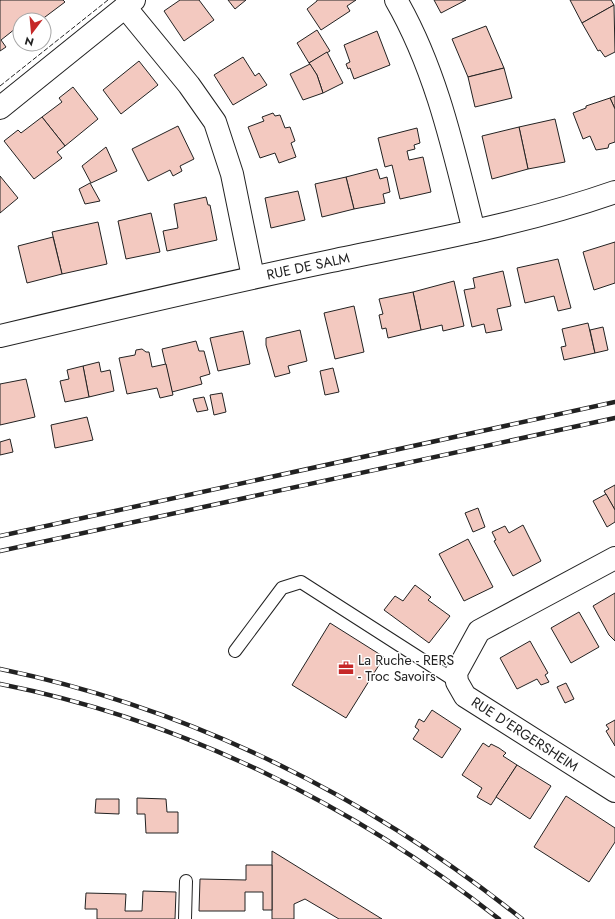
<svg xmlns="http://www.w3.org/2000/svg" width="615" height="919" font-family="Jost,sans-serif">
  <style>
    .building { fill: #f3c9c0; stroke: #222 }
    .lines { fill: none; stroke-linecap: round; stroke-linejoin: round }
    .lane-casing { stroke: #222; stroke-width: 14 }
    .street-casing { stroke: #222; stroke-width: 24 }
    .lane { stroke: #fff; stroke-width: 12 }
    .street { stroke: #fff; stroke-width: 22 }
    .rail-casing { stroke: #222; stroke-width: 4.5 }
    .rail { stroke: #fff; stroke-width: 3; stroke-dasharray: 9; stroke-linecap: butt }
    .fence { stroke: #222; stroke-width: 1; stroke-dasharray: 5 2; stroke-linecap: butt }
    .labels { text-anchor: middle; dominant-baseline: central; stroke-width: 3; stroke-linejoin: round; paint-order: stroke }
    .street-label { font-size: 14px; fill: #222; stroke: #fff }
    .poi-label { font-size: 14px; fill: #222; stroke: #fff; text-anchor: start }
  </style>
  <rect width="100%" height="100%" fill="#fff"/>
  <g class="building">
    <polygon points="0,0 63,0 65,2 41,20 32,20 30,17 26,20 20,20 20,25 1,40 6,47 0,51"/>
    <polygon points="180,0 199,0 214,20 184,41 164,11"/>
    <polygon points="228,0 246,0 235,9"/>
    <polygon points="317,0 356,0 347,6 350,11 321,30 307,9 317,1"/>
    <polygon points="434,0 466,0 441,13"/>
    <polygon points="570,0 611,0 614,5 582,23"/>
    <polygon points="614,5 615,52 605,57 600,50 598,51 582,23"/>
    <polygon points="486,26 504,68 468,77 452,39"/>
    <polygon points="317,30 330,51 309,63 297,43"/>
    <polygon points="377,31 390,65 354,79 350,68 348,69 346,64 350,62 344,45"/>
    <polygon points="327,52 343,83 323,93 317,75 309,63"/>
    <polygon points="243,57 255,76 259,73 267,85 233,105 214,75"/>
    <polygon points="139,61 158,85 121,114 103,90"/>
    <polygon points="310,64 317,75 323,93 303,100 290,74"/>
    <polygon points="504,68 512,98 475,107 468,77"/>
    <polygon points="73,87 98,119 65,146 42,117 62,102 59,98"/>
    <polygon points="615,96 615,109 610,98"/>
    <polygon points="610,98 615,109 615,142 609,144 608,148 596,150 590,136 583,139 573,113 586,108 586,106"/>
    <polygon points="273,113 275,116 280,115 285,128 290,127 295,141 291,143 296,157 279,163 275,153 260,158 248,127 264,121 262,117"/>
    <polygon points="42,117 65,146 57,152 62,158 34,179 4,141 18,130 21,133"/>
    <polygon points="555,119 565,162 528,169 519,127"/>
    <polygon points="178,126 194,159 180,166 182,171 173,176 170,170 148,181 132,149"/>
    <polygon points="519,127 528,169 492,179 482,136"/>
    <polygon points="417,128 420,143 414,145 415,149 407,151 409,160 423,157 431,192 400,199 392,165 385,167 378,138"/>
    <polygon points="106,147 117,171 91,183 82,166"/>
    <polygon points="377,169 380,179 387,177 390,192 383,194 385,203 354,209 346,177"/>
    <polygon points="0,176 18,198 0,213"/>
    <polygon points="346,177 354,209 322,217 315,184"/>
    <polygon points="90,183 100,201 85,204 79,189"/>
    <polygon points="298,191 305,220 271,228 265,198"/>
    <polygon points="206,197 208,205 210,205 217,240 167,251 163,231 178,228 174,204"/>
    <polygon points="151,213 160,252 126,259 118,221"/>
    <polygon points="98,222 107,264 62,274 52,232"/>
    <polygon points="53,237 62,274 27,283 18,246"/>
    <polygon points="615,242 615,283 594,290 583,252"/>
    <polygon points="558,259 571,308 558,311 554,296 525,303 517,268"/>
    <polygon points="503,271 511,306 497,309 502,330 486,333 484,324 472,327 464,290 475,288 473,278"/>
    <polygon points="454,281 464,326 443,331 442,325 421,330 413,292"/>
    <polygon points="413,292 421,330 388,338 386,328 382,329 379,315 383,314 379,299"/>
    <polygon points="354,306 364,352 335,359 324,313"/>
    <polygon points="588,323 595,353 564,360 561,347 566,346 562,329"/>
    <polygon points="603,327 608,350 595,353 590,330"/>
    <polygon points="300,330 307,361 288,366 290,373 275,377 266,345 266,338"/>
    <polygon points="243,331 250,364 218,371 210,338"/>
    <polygon points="196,341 199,351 204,351 210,374 200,377 202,384 172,392 162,349"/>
    <polygon points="142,349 146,352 149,352 152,367 166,364 173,395 160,398 157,388 127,394 119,358 135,355 136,350"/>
    <polygon points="99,362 101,372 110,370 114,391 89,397 83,366"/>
    <polygon points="83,366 89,397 65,402 60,381 69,379 67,370"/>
    <polygon points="333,368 339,392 325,395 320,371"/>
    <polygon points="26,379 35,417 0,425 0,384"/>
    <polygon points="222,393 226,412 214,415 210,395"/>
    <polygon points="204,397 208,410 197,412 193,399"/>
    <polygon points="87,417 93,440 55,448 51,425"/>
    <polygon points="10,439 13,452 0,455 0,442"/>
    <polygon points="615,485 615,510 604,491"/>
    <polygon points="606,494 615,510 615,522 607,527 593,501"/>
    <polygon points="478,508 485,527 473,532 465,513"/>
    <polygon points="523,525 541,561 513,576 494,541 496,540 492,532 505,526 509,533"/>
    <polygon points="468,539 493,587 464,601 439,554"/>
    <polygon points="415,585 431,597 428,600 450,616 429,643 384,610 395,596 403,601"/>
    <polygon points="615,593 615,641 609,635 593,606"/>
    <polygon points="579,612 599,647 571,663 551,628"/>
    <polygon points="330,623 384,657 346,718 292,685"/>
    <polygon points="530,641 548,673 545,675 549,682 541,685 537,679 517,689 500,658"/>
    <polygon points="566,683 574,699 565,703 557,687"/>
    <polygon points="432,710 461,729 442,758 413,739 419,730 415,727 419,719 424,722"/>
    <polygon points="615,720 615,746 606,731 609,729 606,725"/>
    <polygon points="483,743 489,747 491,744 499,748 506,753 503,756 517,765 491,805 477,797 482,788 462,775"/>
    <polygon points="517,765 551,786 530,819 496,797"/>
    <polygon points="566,796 615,828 615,842 589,882 534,847"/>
    <polygon points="137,798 166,799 167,812 178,812 178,833 146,833 145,814 137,814"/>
    <polygon points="96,799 119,799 119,814 95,813"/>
    <polygon points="272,851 382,919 339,919 305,899 294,904 294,919 272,919"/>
    <polygon points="246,865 272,865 272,910 263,910 263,892 245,892 245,911 199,911 200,879 246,880"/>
    <polygon points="143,891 176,892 175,919 97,919 97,909 85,909 86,893 126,894 125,911 142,911"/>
  </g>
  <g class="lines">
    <g class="lane-casing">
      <g id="lane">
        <polyline points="235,651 282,588 301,582 457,682"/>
        <polyline points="185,919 186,881"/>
      </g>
    </g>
    <g class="street-casing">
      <g id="street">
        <path d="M396,0C437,71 454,152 474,231"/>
        <polyline points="125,7 189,85 215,122 232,174 253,277"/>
        <polyline points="0,108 134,0"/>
        <path d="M0,336C110,310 221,284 331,261C426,241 524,224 615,192"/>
        <polyline points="615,558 479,631 456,673 457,682 465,696 615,791"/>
      </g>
    </g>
    <use href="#lane" class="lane"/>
    <use href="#street" class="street"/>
    <g class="rail-casing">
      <g id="rail">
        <polyline points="0,536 615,402"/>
        <polyline points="0,551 615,418"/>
        <path d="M0,669C193,709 369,797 522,919"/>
        <path d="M0,684C182,720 354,805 499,919"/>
      </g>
    </g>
    <use href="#rail" class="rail"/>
    <polyline class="fence" points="0,86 108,0"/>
  </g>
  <defs>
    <g id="office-bare" transform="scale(1.2)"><path d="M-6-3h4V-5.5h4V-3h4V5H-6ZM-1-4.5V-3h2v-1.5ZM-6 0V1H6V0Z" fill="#c62828" stroke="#fff" stroke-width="2.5" paint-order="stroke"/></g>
  </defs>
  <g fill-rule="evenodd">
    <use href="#office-bare" x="346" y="668"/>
  </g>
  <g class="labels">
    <g class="street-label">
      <text transform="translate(308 266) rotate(-12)">RUE DE SALM</text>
      <text transform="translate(525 734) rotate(33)">RUE D'ERGERSHEIM</text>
    </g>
    <g class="poi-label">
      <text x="358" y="660">La Ruche - RERS<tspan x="358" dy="16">- Troc Savoirs</tspan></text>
    </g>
  </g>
  <g transform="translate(32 32) rotate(196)"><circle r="19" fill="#ffffff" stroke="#a7a7a7"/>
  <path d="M0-3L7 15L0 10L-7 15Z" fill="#c62828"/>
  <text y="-6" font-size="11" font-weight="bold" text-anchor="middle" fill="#222222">N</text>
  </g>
</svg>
